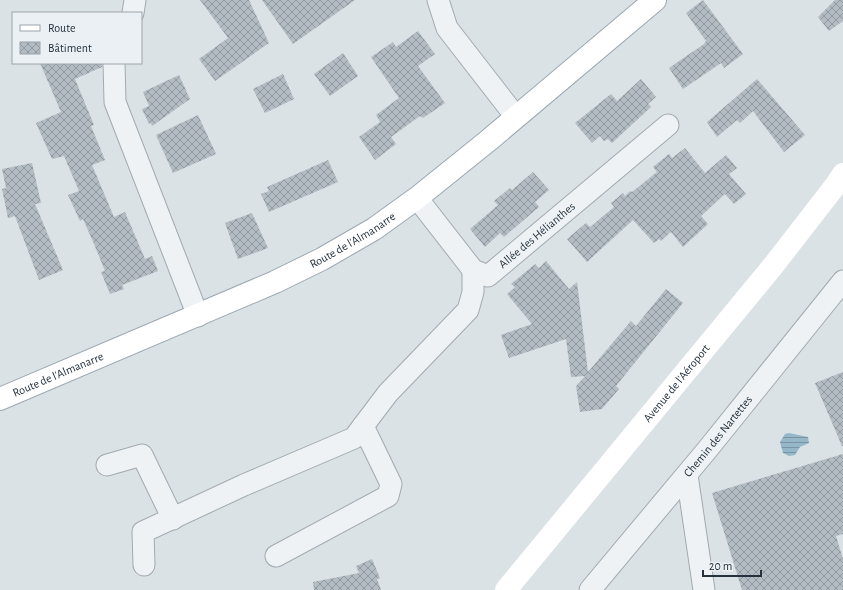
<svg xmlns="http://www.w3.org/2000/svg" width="843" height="590" font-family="'Alegreya Sans',sans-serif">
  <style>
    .water { fill: url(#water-rules) }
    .building { fill: url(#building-cross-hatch) }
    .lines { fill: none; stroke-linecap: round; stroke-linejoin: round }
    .street-casing { stroke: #a1aab0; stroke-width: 23 }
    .primary-casing { stroke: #9ba8b2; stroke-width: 24 }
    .street { stroke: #eef2f5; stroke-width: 21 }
    .secondary { stroke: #fff; stroke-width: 22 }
    .primary { stroke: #fff; stroke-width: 22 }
    .labels { text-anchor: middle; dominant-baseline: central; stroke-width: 4; stroke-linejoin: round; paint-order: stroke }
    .street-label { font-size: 12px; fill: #25323d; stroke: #ebf0f4 }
  </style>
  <defs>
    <pattern id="water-rules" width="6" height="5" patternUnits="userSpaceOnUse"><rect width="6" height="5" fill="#95b7c8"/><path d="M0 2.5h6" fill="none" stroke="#7995a4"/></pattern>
    <pattern id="building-cross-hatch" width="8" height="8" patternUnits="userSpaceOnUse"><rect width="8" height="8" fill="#b3bcc3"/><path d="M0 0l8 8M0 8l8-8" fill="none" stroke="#9199a0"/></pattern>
  </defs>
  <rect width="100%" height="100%" fill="#dbe2e6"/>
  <polygon class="water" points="789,433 808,437 809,443 800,447 795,455 789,456 783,453 780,442 785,434"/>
  <g class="building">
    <polygon points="200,0 249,0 269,43 215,81 199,59 228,38"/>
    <polygon points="262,0 355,0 293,44"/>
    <polygon points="703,0 743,54 724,68 721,63 683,89 669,68 704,44 706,41 686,13"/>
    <polygon points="835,0 843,0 843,21 829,31 818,17"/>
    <polygon points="418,31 435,54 418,66 445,103 423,118 420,116 391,137 396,144 375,160 359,137 380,122 376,115 399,98 371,57 393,42 396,47"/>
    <polygon points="343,53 358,76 330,96 314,74"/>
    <polygon points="40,63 102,63 102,67 75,79 94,125 91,126 105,160 92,165 114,217 125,212 145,259 152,256 158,271 122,285 124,289 110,294 101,272 105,271 94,244 83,219 80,221 68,195 79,191 64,156 52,159 36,123 61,112"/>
    <polygon points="283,74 294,99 265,113 253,89"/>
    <polygon points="179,75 190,99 152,126 151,123 149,124 142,109 149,106 143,92"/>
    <polygon points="641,79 656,97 648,104 651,107 612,143 608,139 604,141 600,136 592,143 575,123 611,94 617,101"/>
    <polygon points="757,79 805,135 784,152 753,111 740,123 737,120 717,137 707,122"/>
    <polygon points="198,115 216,154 173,173 156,135"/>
    <polygon points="685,148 705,173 726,155 737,168 729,174 746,194 734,204 725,194 701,216 708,224 683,247 671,232 661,241 659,239 654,243 633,220 587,262 567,239 586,223 590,227 614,207 611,203 623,193 625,196 630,191 632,192 657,172 653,167 669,154 672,158"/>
    <polygon points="328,160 338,182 269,212 261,194 269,191 267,187"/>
    <polygon points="32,163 41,203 35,204 63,270 39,280 15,216 8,218 2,189 6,188 2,169"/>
    <polygon points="533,172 549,190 535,202 539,207 504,237 500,233 485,247 470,229 498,205 494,201 510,188 512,190"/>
    <polygon points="252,213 268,248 238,259 225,223"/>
    <polygon points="546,261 569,289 577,282 588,372 631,321 636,326 666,289 683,303 616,386 619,389 602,409 580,412 576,386 585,376 571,377 566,339 509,358 501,335 532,324 507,294 515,287 511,284 535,264 539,268"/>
    <polygon points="843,372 843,446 842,446 815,383"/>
    <polygon points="843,454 843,534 836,536 843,559 843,590 742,590 712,493"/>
    <polygon points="372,559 380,578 377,579 381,590 314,590 313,582 359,573 356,566"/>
  </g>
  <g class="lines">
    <g class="street-casing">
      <g id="street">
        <polyline points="438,0 447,28 516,117"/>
        <polyline points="133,13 135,0"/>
        <polyline points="114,63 115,102 198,316"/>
        <path id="s1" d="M417,198L473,270L488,276L668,125"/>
        <polyline points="107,465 142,455 173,519"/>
        <polyline points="687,475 704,590"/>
        <polyline points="276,556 388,496 391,484 363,426"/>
        <polyline points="144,565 143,532 244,485 354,438 388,393 468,310 473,292 473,270"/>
        <path id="s2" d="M590,590L707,450L843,281"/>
      </g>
    </g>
    <g class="primary-casing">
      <g id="primary">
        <path id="s4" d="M0,399L275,282L322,259L374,229L417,198L489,140L655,0"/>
      </g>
    </g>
    <use href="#street" class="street"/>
    <path class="secondary" id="s3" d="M506,590L773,266L835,186L843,174"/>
    <use href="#primary" class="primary"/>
  </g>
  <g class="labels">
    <g class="street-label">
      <text stroke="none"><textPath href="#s1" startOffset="171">Allée des Hélianthes</textPath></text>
      <text stroke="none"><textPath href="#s4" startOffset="387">Route de l'Almanarre</textPath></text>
      <text stroke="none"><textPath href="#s4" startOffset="63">Route de l'Almanarre</textPath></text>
      <text stroke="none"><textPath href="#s3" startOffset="268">Avenue de l'Aéroport</textPath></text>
      <text stroke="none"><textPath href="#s2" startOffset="200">Chemin des Nartettes</textPath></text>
    </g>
  </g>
  <rect x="12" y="12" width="130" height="52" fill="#ebf0f4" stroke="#9ca4ab"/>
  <rect x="20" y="25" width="20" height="6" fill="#ffffff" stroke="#9ca4ab"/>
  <text x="48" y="32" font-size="12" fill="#25323d">Route</text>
  <rect x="20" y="42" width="20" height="12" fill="url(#building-cross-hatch)" stroke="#9ca4ab"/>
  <text x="48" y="52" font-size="12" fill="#25323d">Bâtiment</text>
  <path d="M703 570v6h58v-6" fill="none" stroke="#25323d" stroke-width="2"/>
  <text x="709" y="570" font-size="12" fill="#25323d" stroke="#ebf0f4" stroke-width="3" paint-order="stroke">20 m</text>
</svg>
